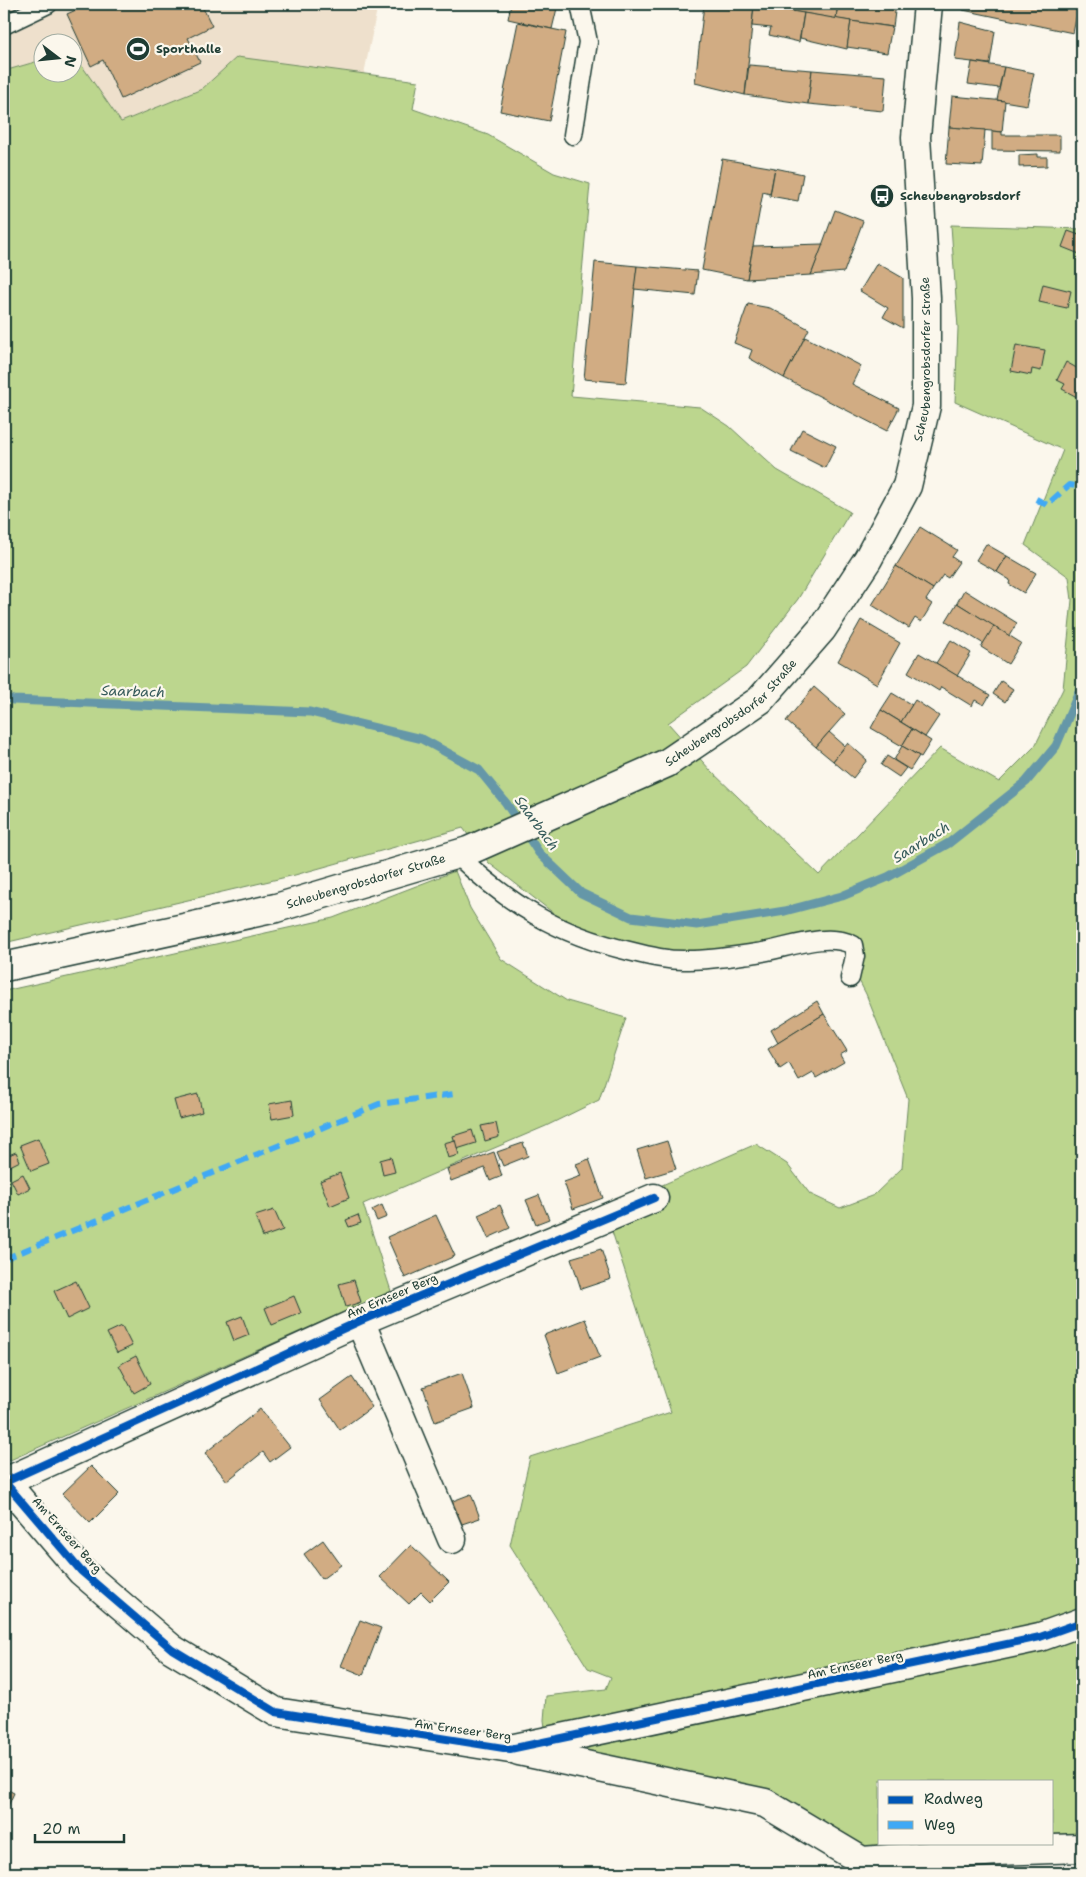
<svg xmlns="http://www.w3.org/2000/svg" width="1086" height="1877" font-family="'Shantell Sans',sans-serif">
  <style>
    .built { fill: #eee0cc }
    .green { fill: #bcd68e; stroke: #6e8a61 }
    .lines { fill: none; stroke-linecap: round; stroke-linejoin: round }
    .stream { stroke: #6597a8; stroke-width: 9 }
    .building { fill: #d1ac83; stroke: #1f3d34 }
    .service-casing { stroke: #1f3d34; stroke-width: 21 }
    .minor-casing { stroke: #1f3d34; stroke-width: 31 }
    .secondary-casing { stroke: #1f3d34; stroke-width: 31 }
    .service { stroke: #fbf7ec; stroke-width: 18 }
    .minor { stroke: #fbf7ec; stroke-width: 28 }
    .secondary { stroke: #fbf7ec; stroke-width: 28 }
    .quiet { stroke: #3fa9f5; stroke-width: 6; stroke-dasharray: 12 6; stroke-linecap: butt }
    .cycleway-casing { stroke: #fbf7ec; stroke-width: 11 }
    .cycleway { stroke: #0057b8; stroke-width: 8 }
    .labels { text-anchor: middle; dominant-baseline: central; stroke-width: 4.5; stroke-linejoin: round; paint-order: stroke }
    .poi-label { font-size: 12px; font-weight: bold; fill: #1f3d34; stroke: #fbf7ec; text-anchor: start }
    .street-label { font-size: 12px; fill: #1f3d34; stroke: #fbf7ec }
    .water-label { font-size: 14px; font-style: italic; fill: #365b5b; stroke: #fbf7ec }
  </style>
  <rect width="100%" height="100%" fill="#fbf7ec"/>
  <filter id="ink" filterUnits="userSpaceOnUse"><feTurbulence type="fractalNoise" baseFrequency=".02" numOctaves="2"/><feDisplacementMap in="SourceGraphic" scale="10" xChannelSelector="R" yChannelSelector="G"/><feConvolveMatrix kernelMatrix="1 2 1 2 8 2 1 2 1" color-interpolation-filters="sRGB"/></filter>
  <g filter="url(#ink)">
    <polygon class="built" points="4,4 378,4 364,74 237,58 202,89 121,122 73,53 72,42 42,42 42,60 4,71"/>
    <g class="green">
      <polygon points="73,53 121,122 202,89 237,57 418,81 413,109 488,135 554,173 590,184 571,396 700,407 729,426 777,470 850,512 798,599 746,667 668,723 711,771 819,875 940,748 999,782 1035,746 1063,689 1072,600 1069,577 1025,545 1063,450 955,402 958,328 951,225 1082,229 1082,1834 1052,1836 1052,1781 880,1781 880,1843 951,1843 865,1849 770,1793 548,1750 544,1720 546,1696 606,1689 611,1677 588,1668 510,1545 530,1457 671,1412 605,1210 756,1144 787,1164 810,1194 840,1208 874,1195 902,1168 908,1099 866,994 834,932 735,951 656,952 565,922 489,863 463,828 295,875 4,943 4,71 42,60 42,72 72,72"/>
      <polygon points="455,871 470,908 501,959 567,1001 626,1018 599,1100 546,1126 363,1204 391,1291 8,1461 4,1450 4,991 333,918"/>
    </g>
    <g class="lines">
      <polyline class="stream" points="4,697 13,700 310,712 422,739 479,770 506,803 539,853 581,893 631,917 697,925 785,911 842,896 888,877 949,843 1026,782 1056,746 1082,685"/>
    </g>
    <g class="building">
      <polygon points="89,4 201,4 212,26 188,38 200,62 121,99 103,60 91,66 67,14"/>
      <polygon points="511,4 558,4 552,29 508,19"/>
      <polygon points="704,4 754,5 745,95 695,83"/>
      <polygon points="787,4 838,4 836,19 786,10"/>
      <polygon points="838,4 896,4 893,27 836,19"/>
      <polygon points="964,4 1079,4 1073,33 963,10"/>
      <polygon points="754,5 804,13 799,42 769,35 771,28 752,26"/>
      <polygon points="804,13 851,21 847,49 800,38"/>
      <polygon points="851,21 892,27 887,53 847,47"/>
      <polygon points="518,22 566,32 549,121 500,111"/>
      <polygon points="960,22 995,31 990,64 955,60"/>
      <polygon points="972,62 1004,67 999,88 968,84"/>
      <polygon points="749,65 812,70 808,104 745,95"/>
      <polygon points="1004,67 1034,73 1027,105 997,100"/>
      <polygon points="812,70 886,76 883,111 808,104"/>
      <polygon points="952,96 1005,101 1002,132 949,127"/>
      <polygon points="949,127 985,130 982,166 946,164"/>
      <polygon points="992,131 1002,132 1002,135 1060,135 1060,151 992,150"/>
      <polygon points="1038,154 1038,157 1047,157 1047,166 1019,167 1019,155"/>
      <polygon points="722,159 775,168 770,194 763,192 747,279 702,270"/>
      <polygon points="775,168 803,174 798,201 770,196"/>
      <polygon points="835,210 863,221 844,272 811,275"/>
      <polygon points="1068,231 1082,236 1082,255 1062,247"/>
      <polygon points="823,244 811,275 747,279 753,246"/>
      <polygon points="595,262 637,266 626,383 584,379"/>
      <polygon points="877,263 903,278 903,328 883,317 888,308 860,291"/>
      <polygon points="637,266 698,271 695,295 634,289"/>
      <polygon points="1043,284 1071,291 1067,308 1039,302"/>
      <polygon points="748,304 770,308 809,329 784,378 749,358 752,350 734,343"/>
      <polygon points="805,337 861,366 852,384 899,408 887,431 784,378"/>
      <polygon points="1016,345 1045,350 1041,371 1032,369 1031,375 1011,371"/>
      <polygon points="1066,362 1082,371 1082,387 1077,397 1062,389 1065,384 1057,380"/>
      <polygon points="802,429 836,446 825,468 791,451"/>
      <polygon points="920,527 957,550 952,557 959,562 948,578 943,575 933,589 896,566"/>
      <polygon points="986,544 1007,556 997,572 976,560"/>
      <polygon points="1007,556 1036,573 1024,593 1009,584 1010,580 997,572"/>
      <polygon points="896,566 933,589 926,600 932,604 921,622 915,618 909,628 872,605"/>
      <polygon points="964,590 1017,623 1009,636 957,603"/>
      <polygon points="957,603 994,626 984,644 946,621"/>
      <polygon points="861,620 900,643 877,684 838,661"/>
      <polygon points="994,626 1021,643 1008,664 981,647"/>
      <polygon points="951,640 971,653 957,676 936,663"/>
      <polygon points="919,653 990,695 984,705 975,700 972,706 941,687 939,691 908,672"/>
      <polygon points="1001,681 1013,689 1005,702 993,694"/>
      <polygon points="814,687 845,714 816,747 786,721"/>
      <polygon points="892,693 912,705 901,722 881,710"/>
      <polygon points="915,700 939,716 925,737 901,722"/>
      <polygon points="881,710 912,729 902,746 871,728"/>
      <polygon points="912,729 931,741 921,757 902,746"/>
      <polygon points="829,732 845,746 833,761 816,747"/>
      <polygon points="848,743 867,760 853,778 833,761"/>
      <polygon points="902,746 919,756 910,770 894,760"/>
      <polygon points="887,756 906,768 899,777 881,765"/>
      <polygon points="817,1001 824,1014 778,1043 771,1030"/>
      <polygon points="824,1014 847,1051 840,1055 844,1062 816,1078 813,1073 799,1081 789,1063 780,1069 768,1049"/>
      <polygon points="198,1094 202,1112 179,1118 174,1100"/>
      <polygon points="292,1100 294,1115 272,1119 269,1104"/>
      <polygon points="496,1123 499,1137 485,1141 481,1126"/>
      <polygon points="472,1130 476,1143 457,1149 453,1136"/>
      <polygon points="38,1138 49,1164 31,1171 20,1145"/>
      <polygon points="455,1140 459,1155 448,1158 444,1143"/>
      <polygon points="667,1141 676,1169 646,1178 637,1150"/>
      <polygon points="523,1143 528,1156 503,1166 497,1152"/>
      <polygon points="16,1152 20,1161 4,1169 4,1157"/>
      <polygon points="494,1152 502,1176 490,1181 485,1168 451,1181 447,1169"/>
      <polygon points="391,1157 395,1172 383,1175 380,1160"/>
      <polygon points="589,1159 603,1198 573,1209 564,1182 581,1176 576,1164"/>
      <polygon points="340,1173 349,1198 330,1206 320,1181"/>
      <polygon points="23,1174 30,1188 18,1194 11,1180"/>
      <polygon points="539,1195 549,1219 536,1224 526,1200"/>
      <polygon points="382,1205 387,1217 377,1221 372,1210"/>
      <polygon points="500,1205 510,1228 488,1238 478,1215"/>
      <polygon points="274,1210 283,1230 263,1237 255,1216"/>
      <polygon points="358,1215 361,1223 349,1227 346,1220"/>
      <polygon points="436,1215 455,1256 405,1278 387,1237"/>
      <polygon points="601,1249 611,1279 581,1289 571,1258"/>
      <polygon points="354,1280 361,1302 346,1307 339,1284"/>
      <polygon points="76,1281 89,1308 67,1319 54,1291"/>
      <polygon points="294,1296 301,1313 272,1325 265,1308"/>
      <polygon points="242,1316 249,1335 234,1341 227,1322"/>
      <polygon points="585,1319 600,1357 558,1373 544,1335"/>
      <polygon points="122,1326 132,1346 117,1353 107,1333"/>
      <polygon points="136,1356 150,1384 134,1393 119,1365"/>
      <polygon points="462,1373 474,1408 435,1422 423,1387"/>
      <polygon points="352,1377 372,1407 340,1430 320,1400"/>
      <polygon points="260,1409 290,1447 270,1462 263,1452 227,1481 205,1453"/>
      <polygon points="91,1466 119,1494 90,1523 62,1494"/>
      <polygon points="471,1494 480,1518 453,1527 445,1504"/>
      <polygon points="323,1540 341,1565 322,1579 304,1554"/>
      <polygon points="411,1545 449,1582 430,1601 421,1592 409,1604 380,1577"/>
      <polygon points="360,1620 381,1628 363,1675 341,1666"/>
      <polygon points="4,1788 14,1793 4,1815"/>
    </g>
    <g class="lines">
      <g class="service-casing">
        <g id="service">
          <polyline points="4,25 48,4"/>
          <polyline points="573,135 588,42 580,4"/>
          <path d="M456,854C510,905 557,934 629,951C649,956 669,961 689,960C712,960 735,956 757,953C786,949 826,931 853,945L855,956L850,978"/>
        </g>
      </g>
      <g class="minor-casing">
        <g id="minor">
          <polyline points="360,1321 452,1539"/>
          <polyline points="4,1481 81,1571 172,1649 276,1712 510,1749 1040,1637 1082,1622"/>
          <polyline points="5,1482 360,1321 654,1198"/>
          <polyline points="519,1751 765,1803 862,1861 999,1851 1082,1848"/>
        </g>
      </g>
      <g class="secondary-casing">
        <g id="secondary">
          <path id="s1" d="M4,967L276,908L468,851L667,763L760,700L822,629L868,559L907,486L926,406V298L916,137L928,4"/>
        </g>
      </g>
      <use href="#service" class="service"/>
      <use href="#minor" class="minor"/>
      <use href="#secondary" class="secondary"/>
      <g class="quiet">
        <polyline points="1036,499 1047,505 1069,485 1082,487"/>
        <polyline points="4,1259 379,1104 454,1094"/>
      </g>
      <g class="cycleway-casing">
        <g id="cycleway">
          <polyline points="4,1481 81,1571 172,1649 276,1712 510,1749 1040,1637 1082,1622"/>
          <polyline points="5,1482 360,1321 654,1198"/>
        </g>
      </g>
      <use href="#cycleway" class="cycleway"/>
    </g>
  </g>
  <defs>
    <g id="stadium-disc" transform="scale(1.25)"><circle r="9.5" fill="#1f3d34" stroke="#fbf7ec"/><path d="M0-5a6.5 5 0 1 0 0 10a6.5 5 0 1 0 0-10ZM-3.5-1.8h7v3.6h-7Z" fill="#fff"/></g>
    <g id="bus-disc" transform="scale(1.25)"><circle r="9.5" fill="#1f3d34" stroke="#fbf7ec"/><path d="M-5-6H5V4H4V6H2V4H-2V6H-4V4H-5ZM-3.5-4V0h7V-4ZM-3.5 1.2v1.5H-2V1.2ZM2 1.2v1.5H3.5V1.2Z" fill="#fff"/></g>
  </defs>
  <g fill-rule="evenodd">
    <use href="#stadium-disc" x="138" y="49"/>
    <use href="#bus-disc" x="882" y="196"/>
  </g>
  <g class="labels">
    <g class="poi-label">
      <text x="156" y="49">Sporthalle</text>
      <text x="900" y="196">Scheubengrobsdorf</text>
    </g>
    <g class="street-label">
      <text stroke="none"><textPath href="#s1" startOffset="1198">Scheubengrobsdorfer Straße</textPath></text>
      <text stroke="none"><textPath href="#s1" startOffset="778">Scheubengrobsdorfer Straße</textPath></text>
      <text stroke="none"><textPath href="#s1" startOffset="372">Scheubengrobsdorfer Straße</textPath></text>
      <text transform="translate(392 1296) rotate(-23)">Am Ernseer Berg</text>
      <text transform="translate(67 1535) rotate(48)">Am Ernseer Berg</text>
      <text transform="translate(855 1665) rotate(-12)">Am Ernseer Berg</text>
      <text transform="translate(463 1730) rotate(8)">Am Ernseer Berg</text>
    </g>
    <g class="water-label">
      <text transform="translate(133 691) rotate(2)">Saarbach</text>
      <text transform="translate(537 823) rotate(54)">Saarbach</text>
      <text transform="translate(921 842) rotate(-32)">Saarbach</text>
    </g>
  </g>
  <rect width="1086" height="1877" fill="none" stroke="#fbf7ec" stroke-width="20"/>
  <rect x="10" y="10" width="1066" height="1857" fill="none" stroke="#1f3d34" stroke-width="2" filter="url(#ink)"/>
  <rect x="878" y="1780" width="175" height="65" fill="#fbf7ec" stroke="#a3ada2"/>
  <rect x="888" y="1796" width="25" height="8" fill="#0057b8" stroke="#a3ada2"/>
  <text x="924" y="1804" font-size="15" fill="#1f3d34">Radweg</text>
  <rect x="888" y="1821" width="25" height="8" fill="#3fa9f5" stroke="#a3ada2"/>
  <text x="924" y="1830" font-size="15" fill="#1f3d34">Weg</text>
  <g transform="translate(58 58) rotate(106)"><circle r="24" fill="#fbf7ec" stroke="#a3ada2"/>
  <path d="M0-4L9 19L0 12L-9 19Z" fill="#1f3d34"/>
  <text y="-8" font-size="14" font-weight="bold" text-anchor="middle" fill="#1f3d34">N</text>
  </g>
  <path d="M35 1834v8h89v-8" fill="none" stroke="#1f3d34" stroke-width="2.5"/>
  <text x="42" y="1834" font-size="15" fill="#1f3d34" stroke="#fbf7ec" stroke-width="4" paint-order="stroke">20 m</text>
</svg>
